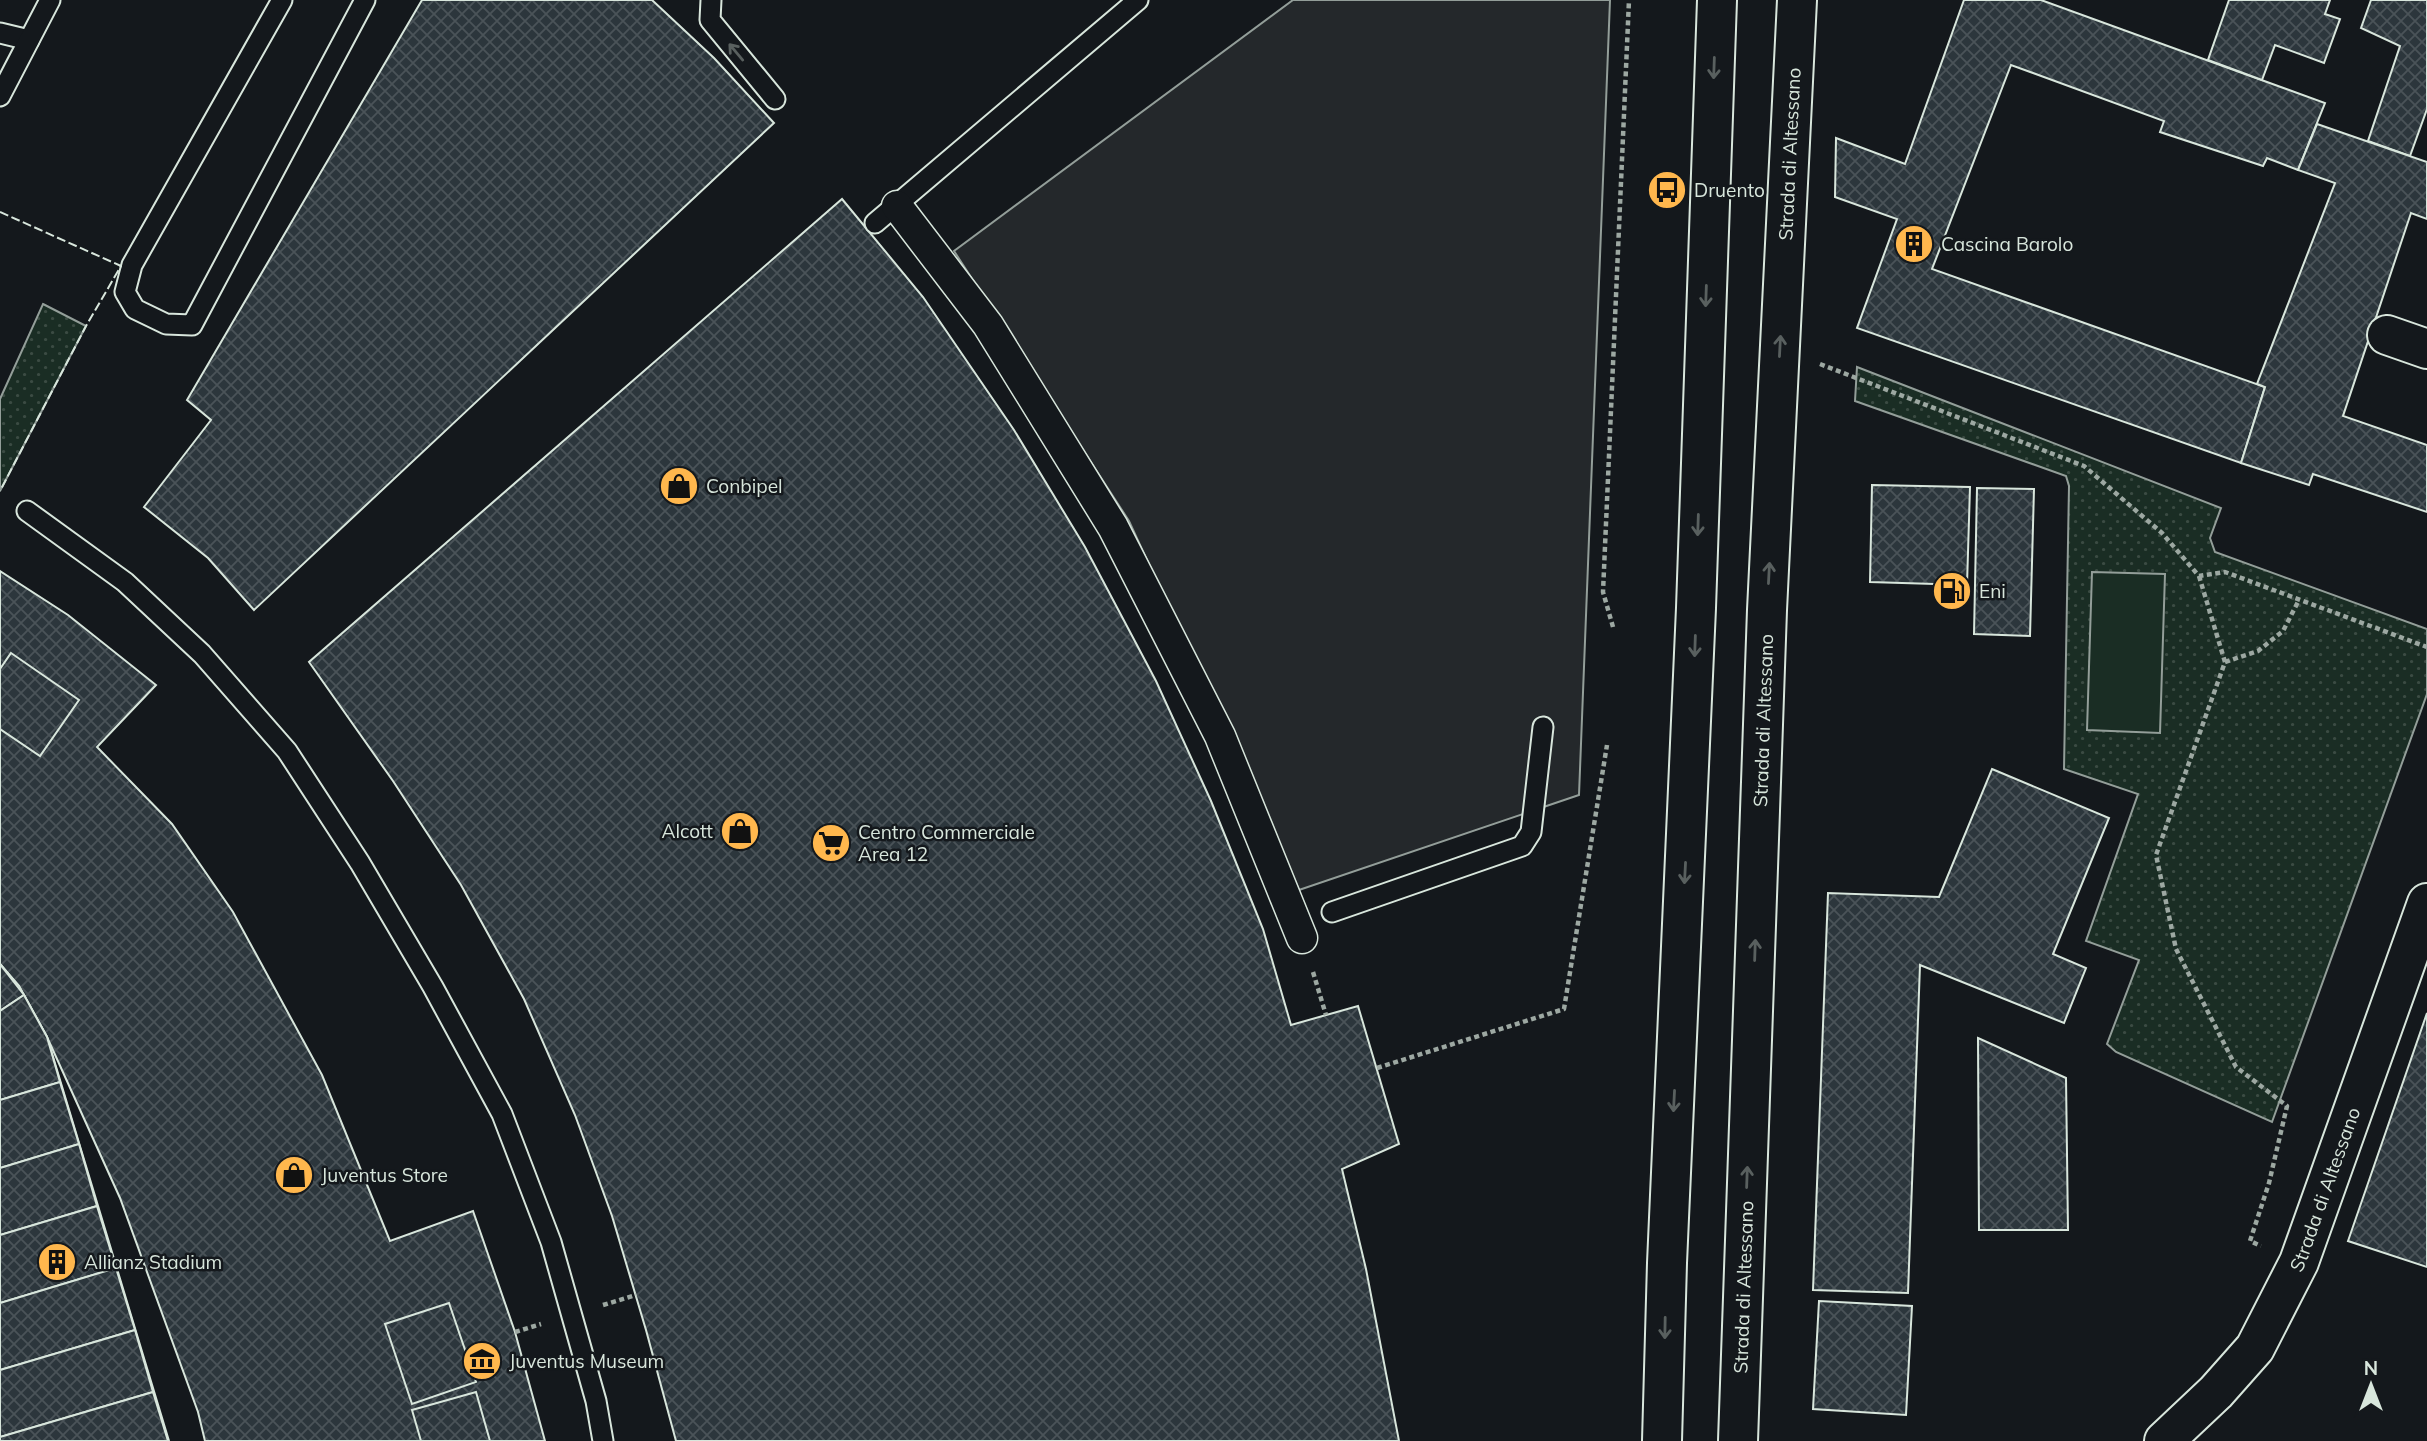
<svg xmlns="http://www.w3.org/2000/svg" width="2427" height="1441" font-family="Mulish,sans-serif">
  <style>
    .grass { fill: url(#grass-dots); stroke: #939e99; stroke-width: 2 }
    .garden { fill: #1a2d24; stroke: #939e99; stroke-width: 2 }
    .parking { fill: #24282b; stroke: #939e99; stroke-width: 2 }
    .building { fill: url(#building-cross-hatch); stroke: #d8e6dc; stroke-width: 2 }
    .lines { fill: none; stroke-linecap: round; stroke-linejoin: round }
    .service-casing { stroke: #d8e6dc; stroke-width: 23 }
    .pedestrian-casing { stroke: #d8e6dc; stroke-width: 33 }
    .minor-casing { stroke: #d8e6dc; stroke-width: 42 }
    .tertiary-casing { stroke: #d8e6dc; stroke-width: 42 }
    .path { stroke: #9da8a2; stroke-width: 4.5; stroke-dasharray: 5 3.5; stroke-linecap: butt }
    .service { stroke: #14181c; stroke-width: 19 }
    .pedestrian { stroke: #14181c; stroke-width: 30 }
    .minor { stroke: #14181c; stroke-width: 38 }
    .tertiary { stroke: #14181c; stroke-width: 38 }
    .fence { stroke: #d8e6dc; stroke-width: 2; stroke-dasharray: 9 3.5; stroke-linecap: butt }
    .oneway { stroke: #59605f }
    .labels { text-anchor: middle; dominant-baseline: central; stroke-width: 5; stroke-linejoin: round; paint-order: stroke }
    .street-label { font-size: 19px; fill: #d8e6dc; stroke: #14181c }
    .poi-label { font-size: 19px; fill: #d8e6dc; stroke: #14181c; text-anchor: start }
  </style>
  <defs>
    <pattern id="grass-dots" width="8" height="8" patternUnits="userSpaceOnUse" patternTransform="scale(1.75)"><rect width="8" height="8" fill="#1a2d24"/><path d="M2 2h.1M6 6h.1" fill="none" stroke="#3b4b43" stroke-width="1.8" stroke-linecap="round"/></pattern>
    <pattern id="building-cross-hatch" width="8" height="8" patternUnits="userSpaceOnUse" patternTransform="scale(1.75)"><rect width="8" height="8" fill="#2c363c"/><path d="M0 0l8 8M0 8l8-8" fill="none" stroke="#4a5358"/></pattern>
  </defs>
  <rect width="100%" height="100%" fill="#14181c"/>
  <g class="grass">
    <polygon points="43,304 86,326 0,491 0,399"/>
    <polygon points="1857,367 2221,508 2210,538 2215,552 2427,629 2427,694 2272,1122 2116,1052 2107,1044 2139,960 2086,941 2138,794 2064,769 2069,486 2066,476 1855,401"/>
  </g>
  <polygon class="garden" points="2092,572 2165,574 2160,733 2087,730"/>
  <polygon class="parking" points="1293,0 1610,0 1579,795 1299,890 1129,521 954,251"/>
  <g class="building">
    <polygon points="422,0 652,0 714,58 774,123 254,610 208,558 144,507 211,420 187,400"/>
    <polygon points="1964,0 2041,0 2325,103 2298,170 2267,158 2263,166 2160,132 2164,121 2011,65 1932,269 2265,387 2241,463 1857,328 1897,219 1835,197 1836,138 1905,164"/>
    <polygon points="2229,0 2330,0 2325,14 2340,19 2324,63 2275,45 2262,80 2208,60"/>
    <polygon points="2371,0 2427,0 2427,109 2410,156 2368,141 2400,46 2361,28"/>
    <polygon points="2317,124 2427,162 2427,219 2411,213 2343,416 2427,445 2427,512 2313,474 2309,485 2241,463 2265,387 2257,384 2335,183 2298,170"/>
    <polygon points="842,199 923,297 1014,430 1085,547 1156,681 1211,801 1263,929 1291,1025 1358,1006 1399,1144 1342,1169 1366,1269 1399,1441 676,1441 646,1330 612,1216 575,1115 524,999 461,885 393,781 309,662"/>
    <polygon points="1872,485 1970,487 1967,585 1870,582"/>
    <polygon points="1977,488 2034,489 2030,636 1974,634"/>
    <polygon points="0,571 68,615 156,685 97,747 172,824 233,912 322,1075 390,1241 473,1211 515,1332 545,1441 205,1441 198,1412 120,1198 47,1037 19,986 0,964"/>
    <polygon points="11,653 79,700 40,756 0,729 0,669"/>
    <polygon points="1992,769 2109,818 2053,954 2086,968 2064,1023 1920,965 1908,1293 1813,1290 1828,893 1939,897"/>
    <polygon points="0,964 19,986 47,1037 169,1441 0,1441"/>
    <polygon points="0,964 24,995 0,1011"/>
    <polygon points="24,995 47,1037 60,1082 0,1100 0,1011"/>
    <polygon points="2427,1013 2427,1267 2348,1241"/>
    <polygon points="1978,1038 2066,1078 2068,1230 1979,1230"/>
    <polygon points="60,1082 79,1144 0,1168 0,1100"/>
    <polygon points="79,1144 97,1206 0,1235 0,1168"/>
    <polygon points="97,1206 116,1268 0,1303 0,1235"/>
    <polygon points="116,1268 135,1330 0,1370 0,1303"/>
    <polygon points="1819,1301 1912,1306 1906,1415 1813,1409"/>
    <polygon points="449,1303 476,1382 412,1404 385,1324"/>
    <polygon points="135,1330 153,1392 0,1437 0,1370"/>
    <polygon points="153,1392 168,1441 0,1441 0,1437"/>
    <polygon points="476,1392 490,1441 421,1441 412,1410"/>
  </g>
  <g class="lines">
    <g class="service-casing">
      <g id="service">
        <polyline points="282,0 132,265 125,292 135,309 166,324 192,325 365,0"/>
        <polyline points="711,0 710,20 775,99"/>
        <polyline points="0,33 29,40"/>
        <polyline points="0,96 50,0"/>
        <polyline points="875,223 1138,0"/>
        <polyline points="27,511 125,582 202,654 287,751 360,863 433,987 502,1114 551,1242 596,1401 603,1441"/>
        <polyline points="1332,912 1522,846 1531,832 1543,727"/>
      </g>
    </g>
    <g class="pedestrian-casing">
      <polyline id="pedestrian" points="897,206 988,325 1113,527 1220,736 1302,938"/>
    </g>
    <g class="minor-casing">
      <g id="minor">
        <polyline points="2387,335 2427,349"/>
        <path id="s1" d="M2164,1441L2216,1392L2255,1348L2299,1262L2427,903"/>
      </g>
    </g>
    <g class="tertiary-casing">
      <g id="tertiary">
        <polyline points="1662,1441 1667,1263 1696,608 1717,0"/>
        <path id="s2" d="M1738,1441L1767,610L1797,0"/>
      </g>
    </g>
    <g class="path">
      <polyline points="1820,364 2084,466 2162,533 2199,576 2225,572 2427,647"/>
      <polyline points="2199,576 2225,662 2156,855 2176,949 2236,1067 2287,1106 2269,1183 2250,1241 2261,1246"/>
      <polyline points="1613,627 1603,592 1629,0"/>
      <polyline points="2225,662 2258,651 2283,631 2299,600"/>
      <polyline points="1313,972 1326,1015"/>
      <polyline points="1377,1068 1564,1009 1607,745"/>
      <polyline points="603,1305 636,1295"/>
      <polyline points="515,1332 541,1324"/>
    </g>
    <use href="#service" class="service"/>
    <use href="#pedestrian" class="pedestrian"/>
    <use href="#minor" class="minor"/>
    <use href="#tertiary" class="tertiary"/>
    <polyline class="fence" points="0,212 121,266 86,326 0,491"/>
  </g>
  <defs><path id="oneway-shaft" d="M-6 0H5M1.5-3L5.5 0L1.5 3" fill="none" stroke-width="1.6" stroke-linecap="round" stroke-linejoin="round" transform="scale(1.75)"/></defs>
  <g class="oneway">
    <use href="#oneway-shaft" transform="translate(736 52) rotate(-130)"/>
    <use href="#oneway-shaft" transform="translate(1714 68) rotate(92)"/>
    <use href="#oneway-shaft" transform="translate(1706 296) rotate(92)"/>
    <use href="#oneway-shaft" transform="translate(1780 346) rotate(-87)"/>
    <use href="#oneway-shaft" transform="translate(1698 525) rotate(92)"/>
    <use href="#oneway-shaft" transform="translate(1769 573) rotate(-87)"/>
    <use href="#oneway-shaft" transform="translate(1695 646) rotate(92)"/>
    <use href="#oneway-shaft" transform="translate(1685 873) rotate(93)"/>
    <use href="#oneway-shaft" transform="translate(1755 950) rotate(-88)"/>
    <use href="#oneway-shaft" transform="translate(1674 1101) rotate(93)"/>
    <use href="#oneway-shaft" transform="translate(1747 1177) rotate(-88)"/>
    <use href="#oneway-shaft" transform="translate(1665 1328) rotate(91)"/>
  </g>
  <defs>
    <g id="bus-disc" transform="scale(2.0125)"><circle r="9.5" fill="#ffb74d" stroke="#14181c"/><path d="M-5-6H5V4H4V6H2V4H-2V6H-4V4H-5ZM-3.5-4V0h7V-4ZM-3.5 1.2v1.5H-2V1.2ZM2 1.2v1.5H3.5V1.2Z" fill="#111"/></g>
    <g id="building-disc" transform="scale(2.0125)"><circle r="9.5" fill="#ffb74d" stroke="#14181c"/><path d="M-4-6H4V6H1V3H-1V6H-4ZM-2.5-4.3h1.7v1.8h-1.7ZM.8-4.3h1.7v1.8H.8ZM-2.5-1h1.7V.8h-1.7ZM.8-1h1.7V.8H.8Z" fill="#111"/></g>
    <g id="shop-disc" transform="scale(2.0125)"><circle r="9.5" fill="#ffb74d" stroke="#14181c"/><path d="M-5-2.5h2.3a2.7 3.5 0 0 1 5.4 0H5L5.5 6h-11ZM-1.5-2.5h3a1.5 2.3 0 0 0-3 0Z" fill="#111"/></g>
    <g id="fuel-disc" transform="scale(2.0125)"><circle r="9.5" fill="#ffb74d" stroke="#14181c"/><path d="M-5.5-6h7V0h2V4h1.3V-2.5L3-4.5l.8-.8L6-3V5H2.5V1h-1V6h-7ZM-4.2-4.7v3.2H.2V-4.7Z" fill="#111"/></g>
    <g id="supermarket-disc" transform="scale(2.0125)"><circle r="9.5" fill="#ffb74d" stroke="#14181c"/><path d="M-6-5.5h2.5l.6 2H6L4.5 2H-2.5L-4.4-4H-6ZM-1.5 3.2a1.3 1.3 0 1 0 .1 0ZM3 3.2a1.3 1.3 0 1 0 .1 0Z" fill="#111"/></g>
    <g id="museum-disc" transform="scale(2.0125)"><circle r="9.5" fill="#ffb74d" stroke="#14181c"/><path d="M0-6L6-3V-2H-6V-3ZM-5-1h2V3h-2ZM-1-1h2V3h-2ZM3-1h2V3H3ZM-6 4H6V6H-6Z" fill="#111"/></g>
  </defs>
  <g fill-rule="evenodd">
    <use href="#bus-disc" x="1667" y="190"/>
    <use href="#building-disc" x="1914" y="244"/>
    <use href="#shop-disc" x="679" y="486"/>
    <use href="#fuel-disc" x="1952" y="591"/>
    <use href="#shop-disc" x="740" y="831"/>
    <use href="#supermarket-disc" x="831" y="843"/>
    <use href="#shop-disc" x="294" y="1175"/>
    <use href="#building-disc" x="57" y="1262"/>
    <use href="#museum-disc" x="482" y="1361"/>
  </g>
  <g class="labels">
    <g class="street-label">
      <text stroke="none"><textPath href="#s2" startOffset="1288">Strada di Altessano</textPath></text>
      <text stroke="none"><textPath href="#s2" startOffset="721">Strada di Altessano</textPath></text>
      <text stroke="none"><textPath href="#s1" startOffset="304">Strada di Altessano</textPath></text>
      <text stroke="none"><textPath href="#s2" startOffset="154">Strada di Altessano</textPath></text>
    </g>
    <g class="poi-label">
      <text x="1694" y="190">Druento</text>
      <text x="1941" y="244">Cascina Barolo</text>
      <text x="706" y="486">Conbipel</text>
      <text x="1979" y="591">Eni</text>
      <text x="713" y="831" text-anchor="end">Alcott</text>
      <text x="858" y="832">Centro Commerciale<tspan x="858" dy="22">Area 12</tspan></text>
      <text x="321" y="1175">Juventus Store</text>
      <text x="84" y="1262">Allianz Stadium</text>
      <text x="509" y="1361">Juventus Museum</text>
    </g>
  </g>
  <g transform="translate(2371 1385)" stroke="#14181c" stroke-width="5" paint-order="stroke">
  <path d="M0-5L12 26L0 18L-12 26Z" fill="#d8e6dc"/>
  <text y="-10" font-size="19" font-weight="bold" text-anchor="middle" fill="#d8e6dc">N</text>
  </g>
</svg>
